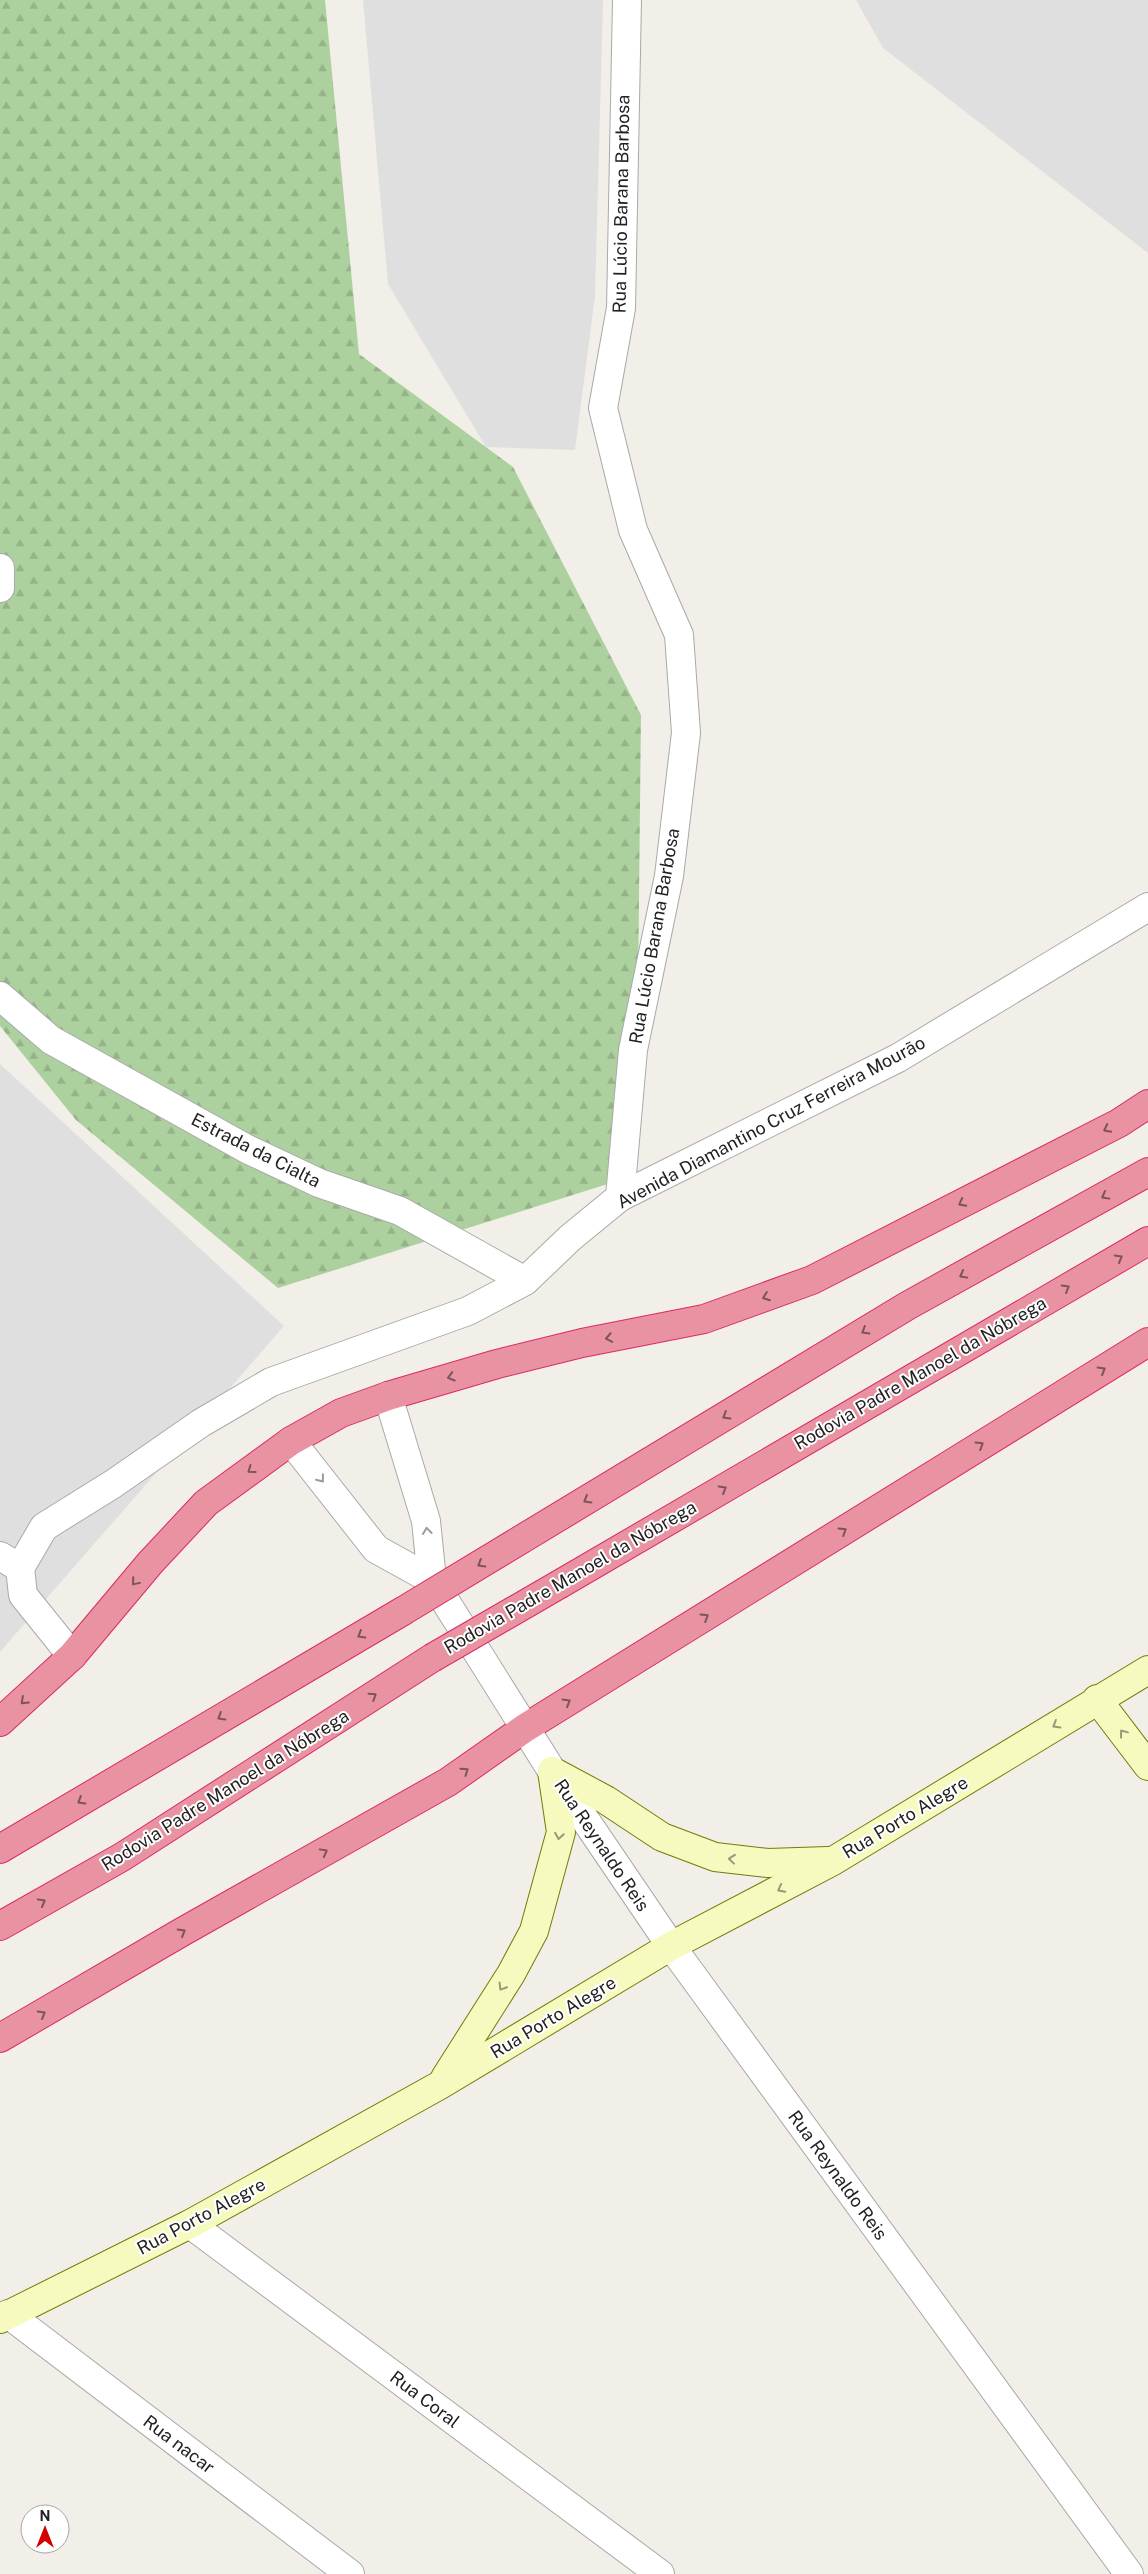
<svg xmlns="http://www.w3.org/2000/svg" width="1148" height="2574" font-family="'Public Sans',sans-serif">
  <style>
    .residential { fill: #e0dfdf }
    .forest { fill: url(#forest-firs) }
    .lines { fill: none; stroke-linecap: round; stroke-linejoin: round }
    .street-casing { stroke: #a9a9a9; stroke-width: 30 }
    .secondary-casing { stroke: #707d05; stroke-width: 30 }
    .highway-casing { stroke: #dc2a67; stroke-width: 30 }
    .street { stroke: #fff; stroke-width: 28 }
    .secondary { stroke: #f7fabf; stroke-width: 28 }
    .highway { stroke: #e892a2; stroke-width: 28 }
    .highway-bridge-casing { stroke: #dc2a67; stroke-width: 30; stroke-linecap: butt }
    .highway-bridge { stroke: #e892a2; stroke-width: 28 }
    .oneway { stroke: #7b545c }
    .oneway2 { stroke: #9c9c9c }
    .oneway3 { stroke: #979978 }
    .labels { text-anchor: middle; dominant-baseline: central; stroke-width: 4; stroke-linejoin: round; paint-order: stroke }
    .street-label { font-size: 18px; fill: #222; stroke: #fff }
  </style>
  <defs>
    <pattern id="forest-firs" width="22" height="20" patternUnits="userSpaceOnUse" patternTransform="scale(1.25)"><rect width="22" height="20" fill="#add19e"/><path d="M5 1l3.5 6h-7zM16 11l3.5 6h-7z" fill="#95b388"/></pattern>
  </defs>
  <rect width="100%" height="100%" fill="#f2efe9"/>
  <g class="residential">
    <polygon points="363,0 603,0 595,296 575,450 486,447 388,284"/>
    <polygon points="856,0 1148,0 1148,253 883,48"/>
    <polygon points="0,1064 284,1326 0,1652"/>
  </g>
  <polygon class="forest" points="0,0 325,0 359,354 513,467 641,715 636,1175 278,1288 76,1120 0,1026"/>
  <g class="lines">
    <g class="street-casing">
      <g id="street">
        <polyline points="0,568 0,588"/>
        <polyline points="0,996 51,1040 247,1149 319,1183 400,1211 525,1281"/>
        <polyline points="620,1197 633,1050 669,876 686,733 679,635 633,530 603,408 621,308 627,0"/>
        <polyline points="388,1396 426,1521 432,1580 552,1771 671,1946 1129,2574"/>
        <polyline points="291,1441 376,1549 432,1580"/>
        <polyline points="0,1556 20,1568 23,1595 72,1656"/>
        <polyline points="20,1568 44,1527 113,1484 201,1423 271,1382 468,1311 525,1281 570,1238 620,1197 898,1058 1148,907"/>
        <polyline points="190,2224 660,2574"/>
        <polyline points="8,2314 350,2574"/>
      </g>
    </g>
    <g class="secondary-casing">
      <g id="secondary">
        <polyline points="1097,1699 1148,1766"/>
        <polyline points="552,1771 606,1800 662,1837 715,1857 768,1863 828,1861"/>
        <polyline points="445,2078 511,1974 534,1931 561,1832 552,1771"/>
        <polyline points="0,2319 190,2224 440,2085 671,1946 833,1861 1148,1670"/>
      </g>
    </g>
    <g class="highway-casing">
      <g id="highway">
        <polyline points="522,1539 907,1306 1148,1172"/>
        <polyline points="560,1584 1148,1241"/>
        <polyline points="0,1722 72,1656 150,1563 206,1503 291,1441 341,1413 388,1396 497,1364 582,1343 704,1319 812,1280 1119,1123 1148,1104"/>
        <polyline points="0,1849 403,1611"/>
        <polyline points="0,1926 122,1857 432,1658"/>
        <polyline points="0,2038 182,1932 448,1782 525,1728 1148,1342"/>
      </g>
    </g>
    <use href="#street" class="street"/>
    <use href="#secondary" class="secondary"/>
    <use href="#highway" class="highway"/>
    <g class="highway-bridge-casing">
      <g id="highway-bridge">
        <polyline points="403,1611 522,1539"/>
        <polyline points="432,1658 560,1584"/>
      </g>
    </g>
    <use href="#highway-bridge" class="highway-bridge"/>
  </g>
  <defs><path id="oneway-chevron" d="M-2-3.5L2.5 0L-2 3.5" fill="none" stroke-width="1.6" stroke-linecap="round" stroke-linejoin="round" transform="scale(1.25)"/></defs>
  <g class="oneway">
    <use href="#oneway-chevron" transform="translate(1107 1129) rotate(153)"/>
    <use href="#oneway-chevron" transform="translate(1105 1196) rotate(151)"/>
    <use href="#oneway-chevron" transform="translate(962 1203) rotate(153)"/>
    <use href="#oneway-chevron" transform="translate(1119 1258) rotate(-30)"/>
    <use href="#oneway-chevron" transform="translate(963 1275) rotate(151)"/>
    <use href="#oneway-chevron" transform="translate(1066 1288) rotate(-30)"/>
    <use href="#oneway-chevron" transform="translate(766 1297) rotate(160)"/>
    <use href="#oneway-chevron" transform="translate(865 1331) rotate(149)"/>
    <use href="#oneway-chevron" transform="translate(609 1338) rotate(169)"/>
    <use href="#oneway-chevron" transform="translate(1102 1370) rotate(-31)"/>
    <use href="#oneway-chevron" transform="translate(451 1377) rotate(164)"/>
    <use href="#oneway-chevron" transform="translate(726 1416) rotate(149)"/>
    <use href="#oneway-chevron" transform="translate(980 1445) rotate(-32)"/>
    <use href="#oneway-chevron" transform="translate(251 1470) rotate(144)"/>
    <use href="#oneway-chevron" transform="translate(723 1489) rotate(-30)"/>
    <use href="#oneway-chevron" transform="translate(587 1500) rotate(149)"/>
    <use href="#oneway-chevron" transform="translate(843 1531) rotate(-32)"/>
    <use href="#oneway-chevron" transform="translate(481 1564) rotate(149)"/>
    <use href="#oneway-chevron" transform="translate(135 1582) rotate(130)"/>
    <use href="#oneway-chevron" transform="translate(705 1617) rotate(-32)"/>
    <use href="#oneway-chevron" transform="translate(361 1635) rotate(150)"/>
    <use href="#oneway-chevron" transform="translate(373 1696) rotate(-33)"/>
    <use href="#oneway-chevron" transform="translate(24 1701) rotate(137)"/>
    <use href="#oneway-chevron" transform="translate(567 1702) rotate(-31)"/>
    <use href="#oneway-chevron" transform="translate(221 1717) rotate(149)"/>
    <use href="#oneway-chevron" transform="translate(465 1771) rotate(-35)"/>
    <use href="#oneway-chevron" transform="translate(81 1801) rotate(149)"/>
    <use href="#oneway-chevron" transform="translate(324 1852) rotate(-29)"/>
    <use href="#oneway-chevron" transform="translate(42 1902) rotate(-29)"/>
    <use href="#oneway-chevron" transform="translate(182 1932) rotate(-30)"/>
    <use href="#oneway-chevron" transform="translate(42 2014) rotate(-30)"/>
  </g>
  <g class="oneway2">
    <use href="#oneway-chevron" transform="translate(321 1479) rotate(52)"/>
    <use href="#oneway-chevron" transform="translate(427 1531) rotate(-96)"/>
  </g>
  <g class="oneway3">
    <use href="#oneway-chevron" transform="translate(1056 1725) rotate(149)"/>
    <use href="#oneway-chevron" transform="translate(1123 1733) rotate(-127)"/>
    <use href="#oneway-chevron" transform="translate(559 1836) rotate(99)"/>
    <use href="#oneway-chevron" transform="translate(732 1859) rotate(-174)"/>
    <use href="#oneway-chevron" transform="translate(781 1889) rotate(152)"/>
    <use href="#oneway-chevron" transform="translate(502 1987) rotate(122)"/>
  </g>
  <g class="labels">
    <g class="street-label">
      <text transform="translate(621 204) rotate(-89)">Rua Lúcio Barana Barbosa</text>
      <text transform="translate(654 936) rotate(-80)">Rua Lúcio Barana Barbosa</text>
      <text transform="translate(771 1122) rotate(-28)">Avenida Diamantino Cruz Ferreira Mourão</text>
      <text transform="translate(256 1150) rotate(27)">Estrada da Cialta</text>
      <text transform="translate(920 1373) rotate(-30)">Rodovia Padre Manoel da Nóbrega</text>
      <text transform="translate(570 1577) rotate(-30)">Rodovia Padre Manoel da Nóbrega</text>
      <text transform="translate(225 1790) rotate(-32)">Rodovia Padre Manoel da Nóbrega</text>
      <text transform="translate(905 1817) rotate(-31)">Rua Porto Alegre</text>
      <text transform="translate(602 1845) rotate(56)">Rua Reynaldo Reis</text>
      <text transform="translate(553 2017) rotate(-31)">Rua Porto Alegre</text>
      <text transform="translate(838 2175) rotate(54)">Rua Reynaldo Reis</text>
      <text transform="translate(201 2216) rotate(-28)">Rua Porto Alegre</text>
      <text transform="translate(425 2399) rotate(37)">Rua Coral</text>
      <text transform="translate(179 2444) rotate(37)">Rua nacar</text>
    </g>
  </g>
  <g transform="translate(45 2529)"><circle r="24" fill="#ffffff" stroke="#a7a7a7"/>
  <path d="M0-4L9 19L0 12L-9 19Z" fill="#d40000"/>
  <text y="-8" font-size="14" font-weight="bold" text-anchor="middle" fill="#222222">N</text>
  </g>
</svg>
